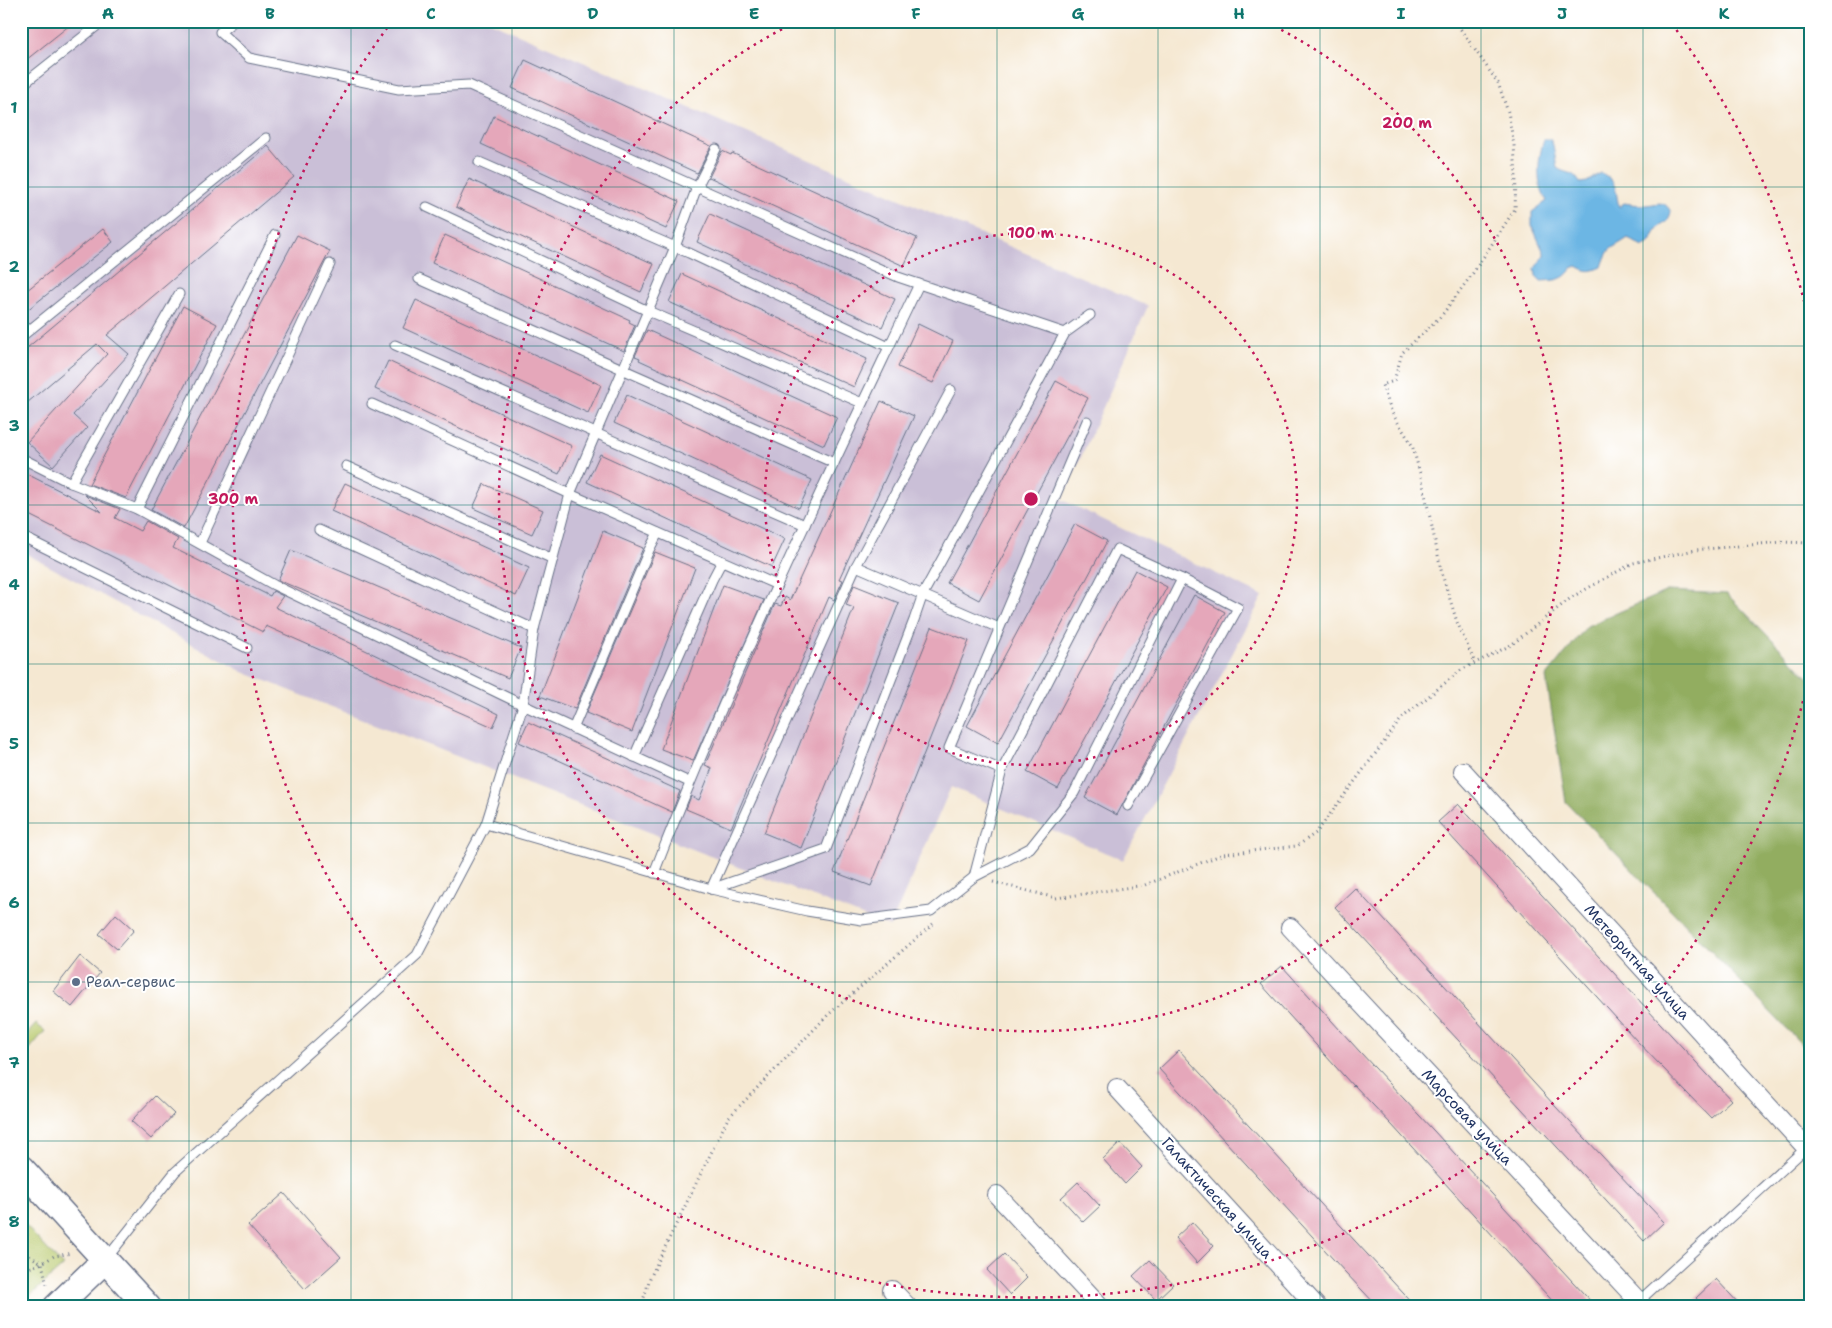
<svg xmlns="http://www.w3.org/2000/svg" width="1832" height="1328" font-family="'Shantell Sans',sans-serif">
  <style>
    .industrial { fill: #cabfd7 }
    .green { fill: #b8c96c; stroke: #6a7c65 }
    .forest { fill: #92ad60; stroke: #566e5f }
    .water { fill: #6cb6e4; stroke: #4472a1 }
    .building { fill: #e5a7ba }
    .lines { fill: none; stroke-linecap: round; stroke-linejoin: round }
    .lane-casing { stroke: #677087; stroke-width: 11 }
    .street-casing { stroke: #677087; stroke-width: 20 }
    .secondary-casing { stroke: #677087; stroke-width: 28 }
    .path { stroke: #677087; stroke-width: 3; stroke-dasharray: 1 4; stroke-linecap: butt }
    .lane { stroke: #fff; stroke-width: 9 }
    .street { stroke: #fff; stroke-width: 18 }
    .secondary { stroke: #fff; stroke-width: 25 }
    .grid { fill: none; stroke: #0f766e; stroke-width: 1; stroke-opacity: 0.55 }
    .ring { fill: none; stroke: #c2185b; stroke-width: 2.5; stroke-dasharray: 2.5 5 }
    .service-dot { fill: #5c6f8a; stroke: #fff; stroke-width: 2 }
    .labels { text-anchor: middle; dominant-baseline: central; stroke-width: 4; stroke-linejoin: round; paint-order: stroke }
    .street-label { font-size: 15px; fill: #1b2f5e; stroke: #fff }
    .service-label { font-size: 15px; fill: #4e5e75; stroke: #fff; text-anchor: start }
    .centre { fill: #c2185b; stroke: #fff; stroke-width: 2.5 }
    .ring-label { font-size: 15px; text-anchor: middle; font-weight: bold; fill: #c2185b; stroke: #fff; stroke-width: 4; stroke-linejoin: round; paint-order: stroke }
    .neatline { fill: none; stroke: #0f766e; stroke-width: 2 }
    .grid-label { font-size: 16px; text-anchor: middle; font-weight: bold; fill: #0f766e }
  </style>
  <rect width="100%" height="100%" fill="#fff"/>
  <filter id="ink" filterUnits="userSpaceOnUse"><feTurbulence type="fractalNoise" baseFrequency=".02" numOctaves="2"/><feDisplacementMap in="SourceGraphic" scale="10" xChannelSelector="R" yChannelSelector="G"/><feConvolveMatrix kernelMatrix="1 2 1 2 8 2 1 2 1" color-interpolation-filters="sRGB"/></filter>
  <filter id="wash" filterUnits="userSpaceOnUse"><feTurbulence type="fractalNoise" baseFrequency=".0096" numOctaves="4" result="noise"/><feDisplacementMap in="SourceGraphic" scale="20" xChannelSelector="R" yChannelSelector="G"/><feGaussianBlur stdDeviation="1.12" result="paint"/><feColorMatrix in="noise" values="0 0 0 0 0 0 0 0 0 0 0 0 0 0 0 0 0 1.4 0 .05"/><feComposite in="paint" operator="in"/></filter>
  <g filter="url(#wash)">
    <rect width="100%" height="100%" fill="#f5e8d2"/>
    <polygon class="industrial" points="21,21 488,21 1148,306 1062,500 1263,596 1123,860 951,787 890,927 243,672 21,551"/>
    <g class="green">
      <polygon points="36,1024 45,1031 21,1059 21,1041"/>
      <polygon points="21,1221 63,1266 21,1304"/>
    </g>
    <polygon class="forest" points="1667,591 1727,594 1811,680 1811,1054 1566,802 1546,677 1587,626"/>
    <path class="water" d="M1544,139H1550L1553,145L1557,168C1567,175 1573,170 1580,183L1587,182L1601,173C1618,181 1615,191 1619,207L1624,203C1631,204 1638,205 1646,205C1658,204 1664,199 1671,212L1668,221L1659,227L1649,243L1643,247L1628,238C1611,250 1609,245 1602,267C1591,272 1587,272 1577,266L1572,268C1563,281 1556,280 1541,281L1536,276L1535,268L1545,255L1532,226V212L1547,201C1535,183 1538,159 1544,139Z"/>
    <g id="blocks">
      <g class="building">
        <polygon points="21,21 75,21 21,64"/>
        <polygon points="525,60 711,146 698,172 697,173 512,88"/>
        <polygon points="494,116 679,201 666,229 481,144"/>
        <polygon points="268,146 294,177 107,335 129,354 73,415 87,428 53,466 27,442 107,354 97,344 21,408 21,353"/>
        <polygon points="722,151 731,155 732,153 917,238 904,266 709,177"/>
        <polygon points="469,179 654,264 641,292 456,207"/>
        <polygon points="710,214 895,299 882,327 697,242"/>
        <polygon points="103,229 113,242 21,315 21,295"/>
        <polygon points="297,235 330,251 184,528 151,510"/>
        <polygon points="445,235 630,320 629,322 635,325 624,351 432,263"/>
        <polygon points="682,274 867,359 854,387 669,302"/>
        <polygon points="416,300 601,385 588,413 403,328"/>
        <polygon points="183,306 217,324 126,498 89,484"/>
        <polygon points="918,324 953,341 933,383 898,367"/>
        <polygon points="647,330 837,417 824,445 639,360 640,358 635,356"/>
        <polygon points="388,361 572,446 559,474 375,389"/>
        <polygon points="1056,381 1088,398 979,600 947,583"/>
        <polygon points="627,395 812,480 799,508 614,423"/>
        <polygon points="881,401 914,416 839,579 843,580 834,600 829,597 731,828 686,809 691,796 699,800 712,768 705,765 775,604 781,606 785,597 790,600"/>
        <polygon points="600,454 785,539 772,567 587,482"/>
        <polygon points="21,471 102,512 85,495 120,509 115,518 140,531 146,521 178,539 173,548 270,596 273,591 283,596 275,607 499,714 493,727 266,626 263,632 21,511"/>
        <polygon points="345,483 529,568 516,596 331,511"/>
        <polygon points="484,484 543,510 532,534 473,508"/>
        <polygon points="1075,524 1107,541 998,743 967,726"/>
        <polygon points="603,531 643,548 575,709 540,696"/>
        <polygon points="291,550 521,648 508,678 278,580"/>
        <polygon points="655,552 695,568 632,732 586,713"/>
        <polygon points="1135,570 1167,587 1058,789 1027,772"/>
        <polygon points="723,585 764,600 693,761 661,749"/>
        <polygon points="854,585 899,603 801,848 764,833 854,608 846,605"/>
        <polygon points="1194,595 1225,612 1117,815 1085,798"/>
        <polygon points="932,627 969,641 871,886 834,872"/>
        <polygon points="528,722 680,791 672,812 519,742"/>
        <polygon points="1458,804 1731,1100 1711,1118 1637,1041 1438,822"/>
        <polygon points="1355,888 1555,1106 1664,1222 1644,1241 1335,907"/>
        <polygon points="116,914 134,930 117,949 99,934"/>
        <polygon points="80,956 100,973 72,1007 53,991"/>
        <polygon points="1282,966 1360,1052 1433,1130 1596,1307 1558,1307 1391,1124 1354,1085 1353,1086 1261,984"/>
        <polygon points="1179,1050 1343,1228 1416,1307 1378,1307 1345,1272 1159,1069"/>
        <polygon points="155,1096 174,1114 151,1139 131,1121"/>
        <polygon points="1120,1143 1142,1167 1125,1184 1103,1159"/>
        <polygon points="1078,1182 1100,1206 1083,1222 1061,1198"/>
        <polygon points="284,1193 341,1257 305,1289 248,1225"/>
        <polygon points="1192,1222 1214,1246 1197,1263 1175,1238"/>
        <polygon points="1004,1254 1027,1278 1010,1295 987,1270"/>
        <polygon points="1150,1260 1173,1284 1156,1300 1133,1276"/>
        <polygon points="1716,1279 1742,1307 1704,1307 1696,1298"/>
      </g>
    </g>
  </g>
  <g filter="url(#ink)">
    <use href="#blocks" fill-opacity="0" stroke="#677087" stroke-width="1"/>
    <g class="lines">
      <g class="lane-casing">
        <g id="lane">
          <polyline points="234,21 220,32 249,58 399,89 469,85 898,277 1065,333"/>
          <polyline points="21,86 103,21"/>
          <polyline points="479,162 689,253 889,347"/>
          <polyline points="427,207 648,311 862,403"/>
          <polyline points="419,279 834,463"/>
          <polyline points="21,337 266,138"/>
          <polyline points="395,345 805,525"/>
          <polyline points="372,404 570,494 777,585"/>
          <polyline points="21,458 71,483 137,509 274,585 523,705 689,782"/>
          <polyline points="346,466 553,559"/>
          <polyline points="71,483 179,294"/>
          <polyline points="137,509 275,235"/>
          <polyline points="319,530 534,629"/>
          <polyline points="21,536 247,648"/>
          <polyline points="200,543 330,264"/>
          <polyline points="856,566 999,628"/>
          <polyline points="573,729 649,550 658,533"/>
          <polyline points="634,757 712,580 722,561"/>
          <polyline points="1002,770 1117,549 1182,579 1238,608 1128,806"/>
          <polyline points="486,824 711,889 807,911 862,920 931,911 974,877 1030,848 1074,793 1182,579"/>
          <path d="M654,873C732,672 827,478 919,284"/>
          <polyline points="974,877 1002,770 949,748 1087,421"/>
          <polyline points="711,889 826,849 914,620 923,594 1065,333 1090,315"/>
          <polyline points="711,889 856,566 951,390"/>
          <polyline points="107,1258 175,1172 417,955 486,824 523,705 534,629 570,494 675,247 697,187 716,149"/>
          <polyline points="1639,1301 1806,1148"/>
        </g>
      </g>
      <g class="street-casing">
        <g id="street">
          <polyline points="1463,771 1811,1153"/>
          <polyline points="1290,927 1644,1307"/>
          <polyline points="1117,1088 1317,1307"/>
          <polyline points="997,1195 1101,1307"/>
          <polyline points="892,1290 908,1307"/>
        </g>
      </g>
      <g class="secondary-casing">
        <g id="secondary">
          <polyline points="21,1168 148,1307"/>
          <polyline points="56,1307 105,1260"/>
        </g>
      </g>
      <g class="path">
        <polyline points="1455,21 1498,83 1508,112 1514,145 1516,177 1515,209 1471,276 1442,315 1402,353 1394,381 1382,385 1392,413 1412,445 1422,480 1442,574 1457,622 1475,663"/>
        <polyline points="993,882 1056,898 1145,885 1223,854 1297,846 1316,833 1402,718 1461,670 1511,645 1572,597 1633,563 1695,550 1782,542 1811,543"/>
        <polyline points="21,1251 42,1263 47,1286"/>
        <polyline points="21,1271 42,1263 54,1256 72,1253"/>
        <polyline points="641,1307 650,1278 728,1118 828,1015 933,924"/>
      </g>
      <use href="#lane" class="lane"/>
      <use href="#street" class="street"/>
      <use href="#secondary" class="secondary"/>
    </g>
  </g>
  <path class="grid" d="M189,21V1307M351,21V1307M512,21V1307M674,21V1307M835,21V1307M997,21V1307M1158,21V1307M1320,21V1307M1481,21V1307M1643,21V1307M21,187H1811M21,346H1811M21,505H1811M21,664H1811M21,823H1811M21,982H1811M21,1141H1811"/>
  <g class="ring">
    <circle cx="1031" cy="499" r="266"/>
    <path d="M1268 23A532 532 0 1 1 794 23"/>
    <path d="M1810 672A798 798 0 1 1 390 24M1672 24A798 798 0 0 1 1810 326"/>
  </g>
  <circle class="service-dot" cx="76" cy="982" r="5"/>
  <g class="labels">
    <g class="street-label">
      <text transform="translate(1637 962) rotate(48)">Метеоритная улица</text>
      <text transform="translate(1467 1117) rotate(47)">Марсовая улица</text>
      <text transform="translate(1217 1198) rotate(48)">Галактическая улица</text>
    </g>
    <g class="service-label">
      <text x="86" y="982">Реал-сервис</text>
    </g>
  </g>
  <circle cx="1031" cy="499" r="8" class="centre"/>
  <g class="ring-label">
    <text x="1407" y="128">200 m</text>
    <text x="1031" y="238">100 m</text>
    <text x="233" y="504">300 m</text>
  </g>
  <rect width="1832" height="1328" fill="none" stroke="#fff" stroke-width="55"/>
  <rect x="28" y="28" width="1776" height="1272" class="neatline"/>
  <g class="grid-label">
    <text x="108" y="19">A</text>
    <text x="270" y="19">B</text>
    <text x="431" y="19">C</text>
    <text x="593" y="19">D</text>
    <text x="754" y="19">E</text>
    <text x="916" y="19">F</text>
    <text x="1078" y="19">G</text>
    <text x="1239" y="19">H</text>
    <text x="1401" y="19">I</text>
    <text x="1562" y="19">J</text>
    <text x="1724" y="19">K</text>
    <text x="14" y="113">1</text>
    <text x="14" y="272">2</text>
    <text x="14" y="431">3</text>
    <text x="14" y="590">4</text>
    <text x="14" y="749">5</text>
    <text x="14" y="908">6</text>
    <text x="14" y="1068">7</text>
    <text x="14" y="1227">8</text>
  </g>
</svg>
